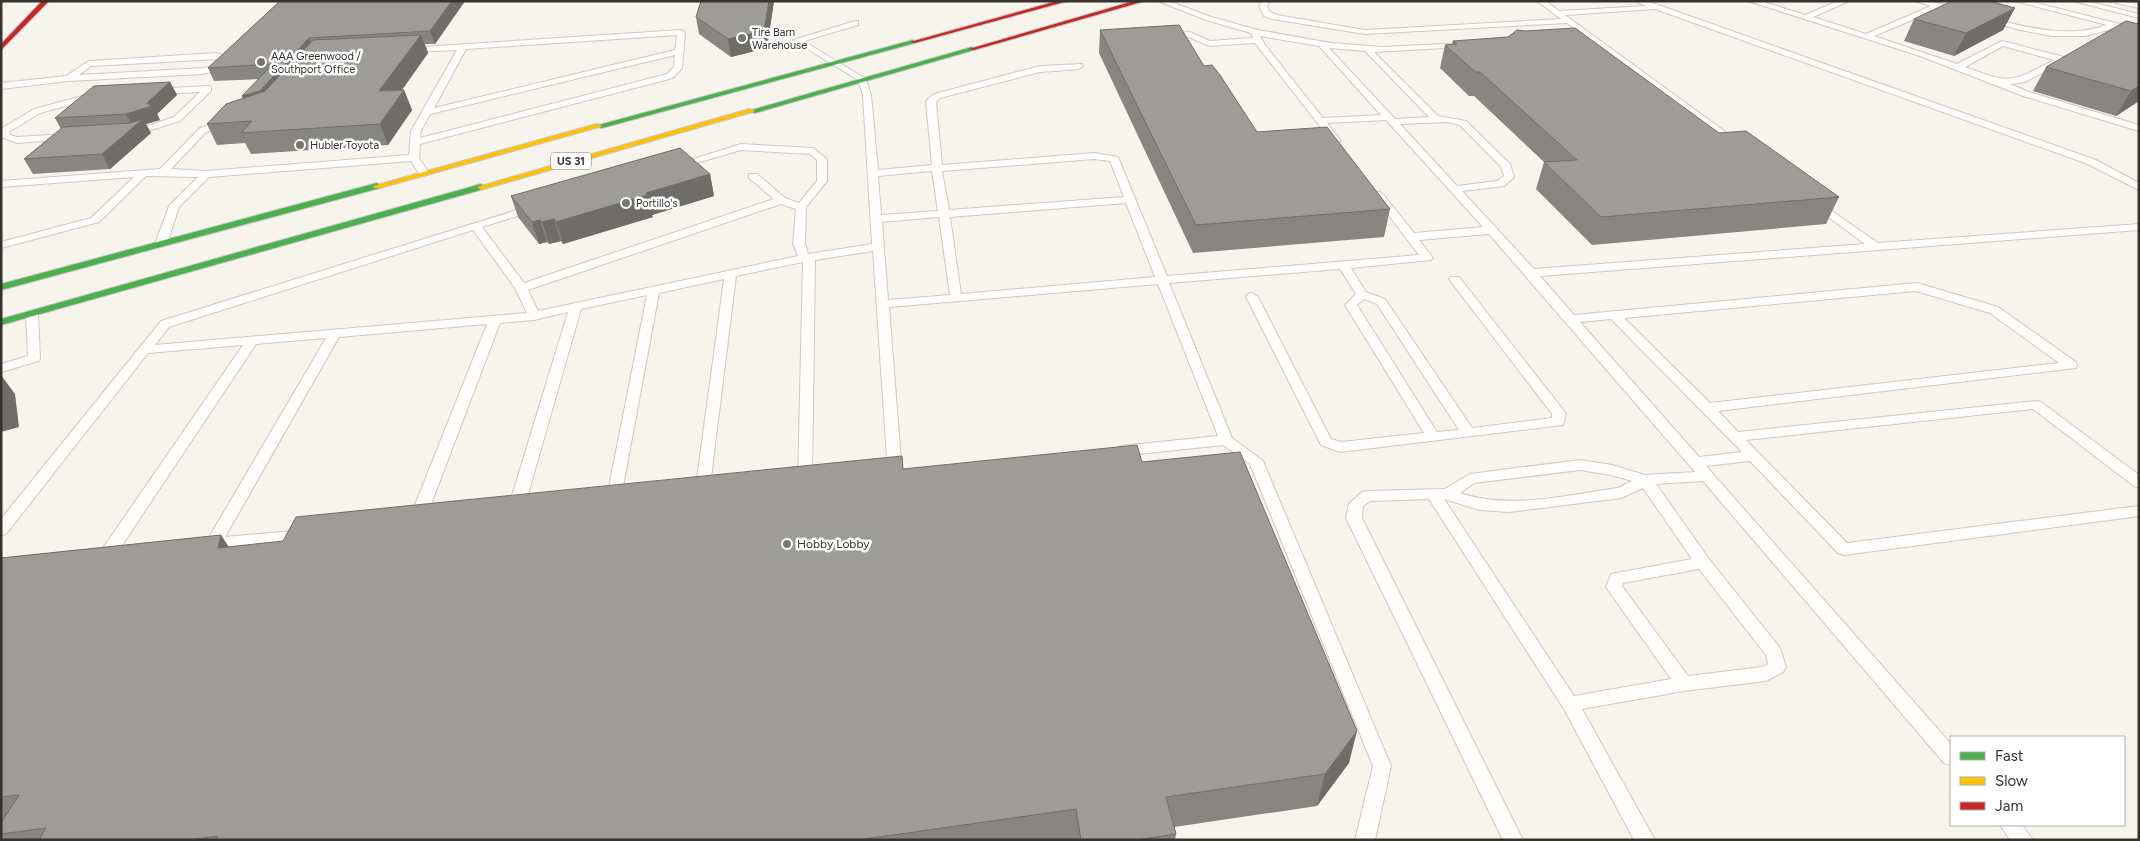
<svg xmlns="http://www.w3.org/2000/svg" width="2140" height="841" font-family="Figtree,sans-serif">
  <style>
    .lines { fill: none; stroke-linecap: round; stroke-linejoin: round }
    .lane-casing { stroke: #ccc9c4; stroke-width: 2 }
    .fast-casing { stroke: #ccc9c4; stroke-width: 2 }
    .slow-casing { stroke: #ccc9c4; stroke-width: 2 }
    .jam-casing { stroke: #ccc9c4; stroke-width: 2 }
    .lane { fill: #fefdfc; fill-rule: evenodd }
    .fast { fill: #4caf50; fill-rule: evenodd }
    .slow { fill: #ffc107; fill-rule: evenodd }
    .jam { fill: #c62828; fill-rule: evenodd }
    .wall { fill: #888683 }
    .shaded-wall { fill: #6f6d6a }
    .building { fill: #9e9c98; stroke: #6f6d6a }
    .poi-dot { fill: #7a7772; stroke: #fff; stroke-width: 2 }
    .labels { text-anchor: middle; dominant-baseline: central; stroke-width: 5; stroke-linejoin: round; paint-order: stroke }
    .far-poi-label { font-size: 11px; fill: #36332f; stroke: #fff; text-anchor: start }
    .shield { fill: #fff; stroke: #72706d; stroke-width: 1 }
    .shield-label { font-size: 11px; font-weight: bold; fill: #36332f }
    .poi-label { font-size: 12px; fill: #36332f; stroke: #fff; text-anchor: start }
  </style>
  <rect width="100%" height="100%" fill="#f7f4ee"/>
  <g class="lines">
    <g class="lane-casing">
      <g id="lane">
        <path d="M1158,1H1169L1211,17L1258,30L1331,43L1382,47L1465,43V47H1462L1374,52L1438,116L1466,121L1510,164L1514,177L1504,186L1462,191L1534,269L1865,244L1812,205L1811,203L1816,200L1878,243L2139,224V230L1540,276L1574,315L1917,283L1998,307L2076,362L2077,365L2076,368L1718,411L1738,432L2036,401L2041,402L2139,475V488L2134,486L2033,409L1746,440L1847,543L2139,506V516L1844,555L1838,553L1750,461L1706,466L1951,744V765L1944,763L1703,481L1656,484L1709,559L1780,648L1786,667L1783,672L1766,681L1684,691L1582,709L1655,840H1634L1564,709L1429,499L1370,501L1363,506L1362,518L1523,840H1503L1346,518L1349,504L1362,492L1367,491L1445,489L1470,474L1580,460L1612,465L1645,475L1695,472L1489,234L1419,240L1433,258L1431,260L1351,268L1366,292L1385,299L1472,428L1552,418V414L1449,279L1451,277H1459L1564,411L1566,414L1563,425L1340,452L1321,445L1246,297L1248,294L1252,293L1258,297L1331,439L1341,442L1424,433L1345,305L1356,294L1340,269L1169,283L1232,438L1263,461L1391,766L1375,840H1355L1373,766L1250,464L1223,445L1120,456L1113,451L1120,446L1218,436L1158,284L889,307L902,474L895,479L888,474L873,251L815,260L812,482L805,487L798,482L803,262L736,276L709,494L707,498H697L695,494L724,279L659,293L620,502L618,506H608L606,502L647,295L581,309L523,512L520,516H510L507,512L568,312L534,320L500,323L425,520L422,524H412L409,520L487,324L339,337L225,537L304,530L309,531L312,535L309,539L209,550L203,548L201,544L203,540L208,539L326,338L256,344L113,559H101L99,555L101,551L243,345L148,353L6,534L1,535V519L161,321L533,205L537,206V210L482,227L524,283L774,199L749,178V174H757L785,198L799,203L817,181V160L810,154L741,150L676,169L671,166L741,144L813,148L827,159V181L806,207L805,244L808,254L872,244L863,95L858,80L793,40L855,21H858V25L804,41L866,79L871,95L878,170L932,165L926,101L934,94L1040,66L1082,64L1083,66L1079,69L1040,72L940,98L936,102L942,165L1094,153L1118,157L1167,276L1419,255L1373,195L1378,192L1382,193L1414,233L1483,227L1386,120L1327,123L1341,141L1333,143L1255,43L1209,46L1189,37L1167,38L1163,36L1167,34L1190,32L1210,41L1253,38L1251,33L1206,20ZM1260,36L1319,46L1381,115L1323,118L1265,45ZM1329,48L1365,51L1429,117L1395,119ZM1447,122L1460,125L1501,167L1504,176L1497,181L1457,186L1400,124ZM1094,159L1110,161L1124,197L949,210L942,171ZM932,171L938,211L881,215L878,176ZM1126,203L1155,277L961,294L950,217ZM781,204L796,209L793,244L798,256L538,311L528,290ZM939,217L950,295L888,300L882,222ZM473,230L515,288L527,313L155,345L169,327ZM1916,291L1990,313L2059,363L1710,403L1624,318ZM1364,299L1377,304L1459,430L1437,432L1357,305ZM1611,319L1742,452L1699,457L1580,322ZM1580,470L1611,475L1632,481L1618,488C1566,495 1510,510 1460,493L1474,483ZM1643,488L1692,559L1611,574L1606,587L1671,679L1574,696L1444,499L1480,510L1509,512L1621,498ZM1699,569L1766,655L1768,664L1762,667L1688,676L1622,586L1623,583Z"/>
        <polygon points="1262,1 1270,1 1267,6 1270,12 1277,15 1365,30 1561,19 1537,1 1546,1 1559,11 1646,6 1635,1 1647,1 2096,160 2139,183 2139,190 2088,164 1655,9 1565,15 1738,141 1738,145 1732,145 1589,40 1565,41 1565,37 1583,35 1567,23 1365,34 1272,19 1264,16 1259,6"/>
        <path d="M1748,1H1761L1805,15L1838,1H1849L1813,17L1866,34L1931,6L1915,1H1929L1960,9L1961,11L1957,13L1939,9L1874,36L1957,64L2002,41L2064,57V61L2025,82L2010,84L2029,92L2139,125V131L2023,96L1920,56ZM2003,46L2054,60C2010,83 2011,84 1965,67Z"/>
        <path d="M2015,1H2029L2139,29V33L2116,28L2085,36H2052L2020,30L1984,20L1988,18C2027,27 2068,39 2107,25Z"/>
        <polygon points="2073,1 2087,1 2139,14 2139,18"/>
        <polygon points="2115,1 2139,4 2139,8 2116,3"/>
        <path d="M681,30L685,32L682,68L673,78L420,144L419,158L429,173L428,175H420L411,161L209,177L179,207L167,244L161,247L155,244L169,206L198,177L146,176L99,222L1,248V242L91,218L134,177L1,187V181L160,169L200,128L226,120L229,121V125L206,132L171,169L206,171L409,155L411,131L457,50L410,52H407V48ZM677,35L675,50L434,108L466,49ZM675,55L674,67L667,74L420,138L421,131L430,114Z"/>
        <path d="M217,53L230,58L215,71L203,74L68,81L1,89V83L66,76L89,61ZM219,59L209,67L203,68L79,75L91,66Z"/>
        <polygon points="208,86 211,87 211,91 180,121 132,136 127,133 174,117 200,92 156,94 152,91 153,89"/>
        <polygon points="97,92 101,95 100,97 40,113 9,132 10,135 17,137 68,134 71,135 71,139 17,143 1,137 1,129 34,109"/>
        <polygon points="32,310 38,314 40,358 39,361 1,372 1,364 28,356 26,314"/>
        <polygon points="2000,825 2022,825 2033,840 2010,840"/>
      </g>
    </g>
    <g class="fast-casing">
      <g id="fast">
        <polygon points="913,40 916,42 915,43 602,128 595,126"/>
        <polygon points="972,47 975,49 974,50 755,113 748,111"/>
        <polygon points="377,183 381,186 380,188 1,290 1,284"/>
        <polygon points="481,184 485,187 484,189 1,325 1,319"/>
      </g>
    </g>
    <g class="slow-casing">
      <g id="slow">
        <polygon points="749,109 756,111 484,189 481,190 477,187"/>
        <polygon points="596,124 603,126 380,188 374,188 373,186"/>
      </g>
    </g>
    <g class="jam-casing">
      <g id="jam">
        <polygon points="42,1 49,1 1,50 1,44"/>
        <polygon points="1057,1 1068,1 915,43 910,42"/>
        <polygon points="1134,1 1145,1 974,50 969,49"/>
      </g>
    </g>
    <use href="#lane" class="lane"/>
    <use href="#fast" class="fast"/>
    <use href="#slow" class="slow"/>
    <use href="#jam" class="jam"/>
  </g>
  <g class="wall">
    <polygon points="280,1 465,1 435,44 425,44 428,53 402,90 404,90 412,110 388,145 251,154 245,143 217,145 207,124 243,99 242,96 259,79 214,81 208,68"/>
    <polygon points="701,1 774,1 767,48 731,57 699,34 696,17"/>
    <polygon points="2015,8 2003,30 1954,56 1904,41 1914,19"/>
    <polygon points="2139,24 2139,101 2116,116 2033,91 2046,67"/>
    <polygon points="1100,30 1257,132 1390,209 1384,237 1193,253 1099,53"/>
    <polygon points="1453,41 1719,133 1839,197 1826,224 1592,245 1536,189 1544,162 1474,96 1469,96 1440,68 1445,45 1452,44"/>
    <polygon points="170,82 177,95 157,114 160,120 146,124 151,133 110,169 33,174 24,159 61,129 55,118"/>
    <polygon points="710,174 714,196 652,215 653,217 563,244 561,241 549,244 547,242 539,244 518,217 511,196"/>
    <polygon points="902,456 903,469 1142,462 1349,763 1317,806 1174,827 1176,834 1175,840 1,840 1,558 221,535 228,547 283,541"/>
  </g>
  <g class="shaded-wall">
    <polygon points="452,1 465,1 435,44 430,31"/>
    <polygon points="769,1 774,1 767,48 731,57 728,39"/>
    <polygon points="2015,8 2003,30 1954,56 1966,33"/>
    <polygon points="421,35 428,53 387,111 379,91"/>
    <polygon points="309,38 315,51 249,110 242,96"/>
    <polygon points="170,82 177,95 157,114 160,120 146,124 151,133 110,169 102,154 133,127 126,114"/>
    <polygon points="2139,86 2139,101 2116,116 2131,91"/>
    <polygon points="404,90 412,110 388,145 380,124"/>
    <polygon points="710,174 714,196 652,215 653,217 563,244 556,222 646,193"/>
    <polygon points="554,219 561,241 549,244 542,222"/>
    <polygon points="540,220 547,242 539,244 532,222"/>
    <polygon points="1,375 15,394 19,427 1,432"/>
    <polygon points="221,535 242,567 218,548"/>
    <polygon points="1357,731 1349,763 1317,806 1325,774"/>
  </g>
  <g class="building">
    <polygon points="280,1 452,1 430,31 309,38 260,91 242,96 273,64 208,68"/>
    <polygon points="701,1 769,1 764,31 728,39 696,17"/>
    <polygon points="1952,1 1989,1 2015,8 1966,33 1914,19"/>
    <polygon points="2126,21 2139,24 2139,86 2131,91 2046,67"/>
    <polygon points="1179,25 1204,66 1212,65 1220,75 1257,132 1327,127 1390,209 1196,225 1100,30"/>
    <polygon points="1575,28 1719,133 1746,131 1839,197 1601,217 1544,162 1577,160 1480,72 1475,72 1445,45 1457,44 1453,41 1508,37 1517,30 1525,31"/>
    <polygon points="421,35 379,91 404,90 380,124 241,133 252,121 207,124 226,104 265,91 313,40"/>
    <polygon points="170,82 147,103 152,106 126,114 55,118 94,86"/>
    <polygon points="143,119 102,154 24,159 63,127 130,123"/>
    <polygon points="680,148 710,174 646,193 647,195 556,222 554,219 542,222 540,220 532,222 511,196"/>
    <polygon points="1137,445 1142,462 1240,452 1357,731 1325,774 1166,797 1176,834 1136,840 1081,840 1076,809 858,840 216,840 218,836 189,840 39,840 46,828 1,834 1,823 19,795 1,797 1,558 221,535 218,548 283,541 296,517 902,456 903,469"/>
  </g>
  <g class="poi-dot">
    <circle cx="742" cy="38" r="5"/>
    <circle cx="261" cy="62" r="5"/>
    <circle cx="300" cy="145" r="5"/>
    <circle cx="626" cy="203" r="5"/>
    <circle cx="787" cy="544" r="5"/>
  </g>
  <g class="labels">
    <g class="far-poi-label">
      <text x="752" y="32">Tire Barn<tspan x="752" dy="13">Warehouse</tspan></text>
      <text x="271" y="56">AAA Greenwood /<tspan x="271" dy="13">Southport Office</tspan></text>
      <text x="310" y="145">Hubler Toyota</text>
      <text x="636" y="203">Portillo's</text>
    </g>
    <rect class="shield" x="551" y="152.5" width="40" height="17" rx="4"/>
    <g class="shield-label">
      <text x="571" y="161">US 31</text>
    </g>
    <g class="poi-label">
      <text x="797" y="544">Hobby Lobby</text>
    </g>
  </g>
  <rect width="2140" height="841" fill="none" stroke="#36332f" stroke-width="5"/>
  <rect x="1950" y="736" width="175" height="90" fill="#ffffff" stroke="#afadac"/>
  <rect x="1960" y="752" width="25" height="8" fill="#4caf50" stroke="#afadac"/>
  <text x="1995" y="761" font-size="15" fill="#36332f">Fast</text>
  <rect x="1960" y="777" width="25" height="8" fill="#ffc107" stroke="#afadac"/>
  <text x="1995" y="786" font-size="15" fill="#36332f">Slow</text>
  <rect x="1960" y="802" width="25" height="8" fill="#c62828" stroke="#afadac"/>
  <text x="1995" y="811" font-size="15" fill="#36332f">Jam</text>
</svg>
